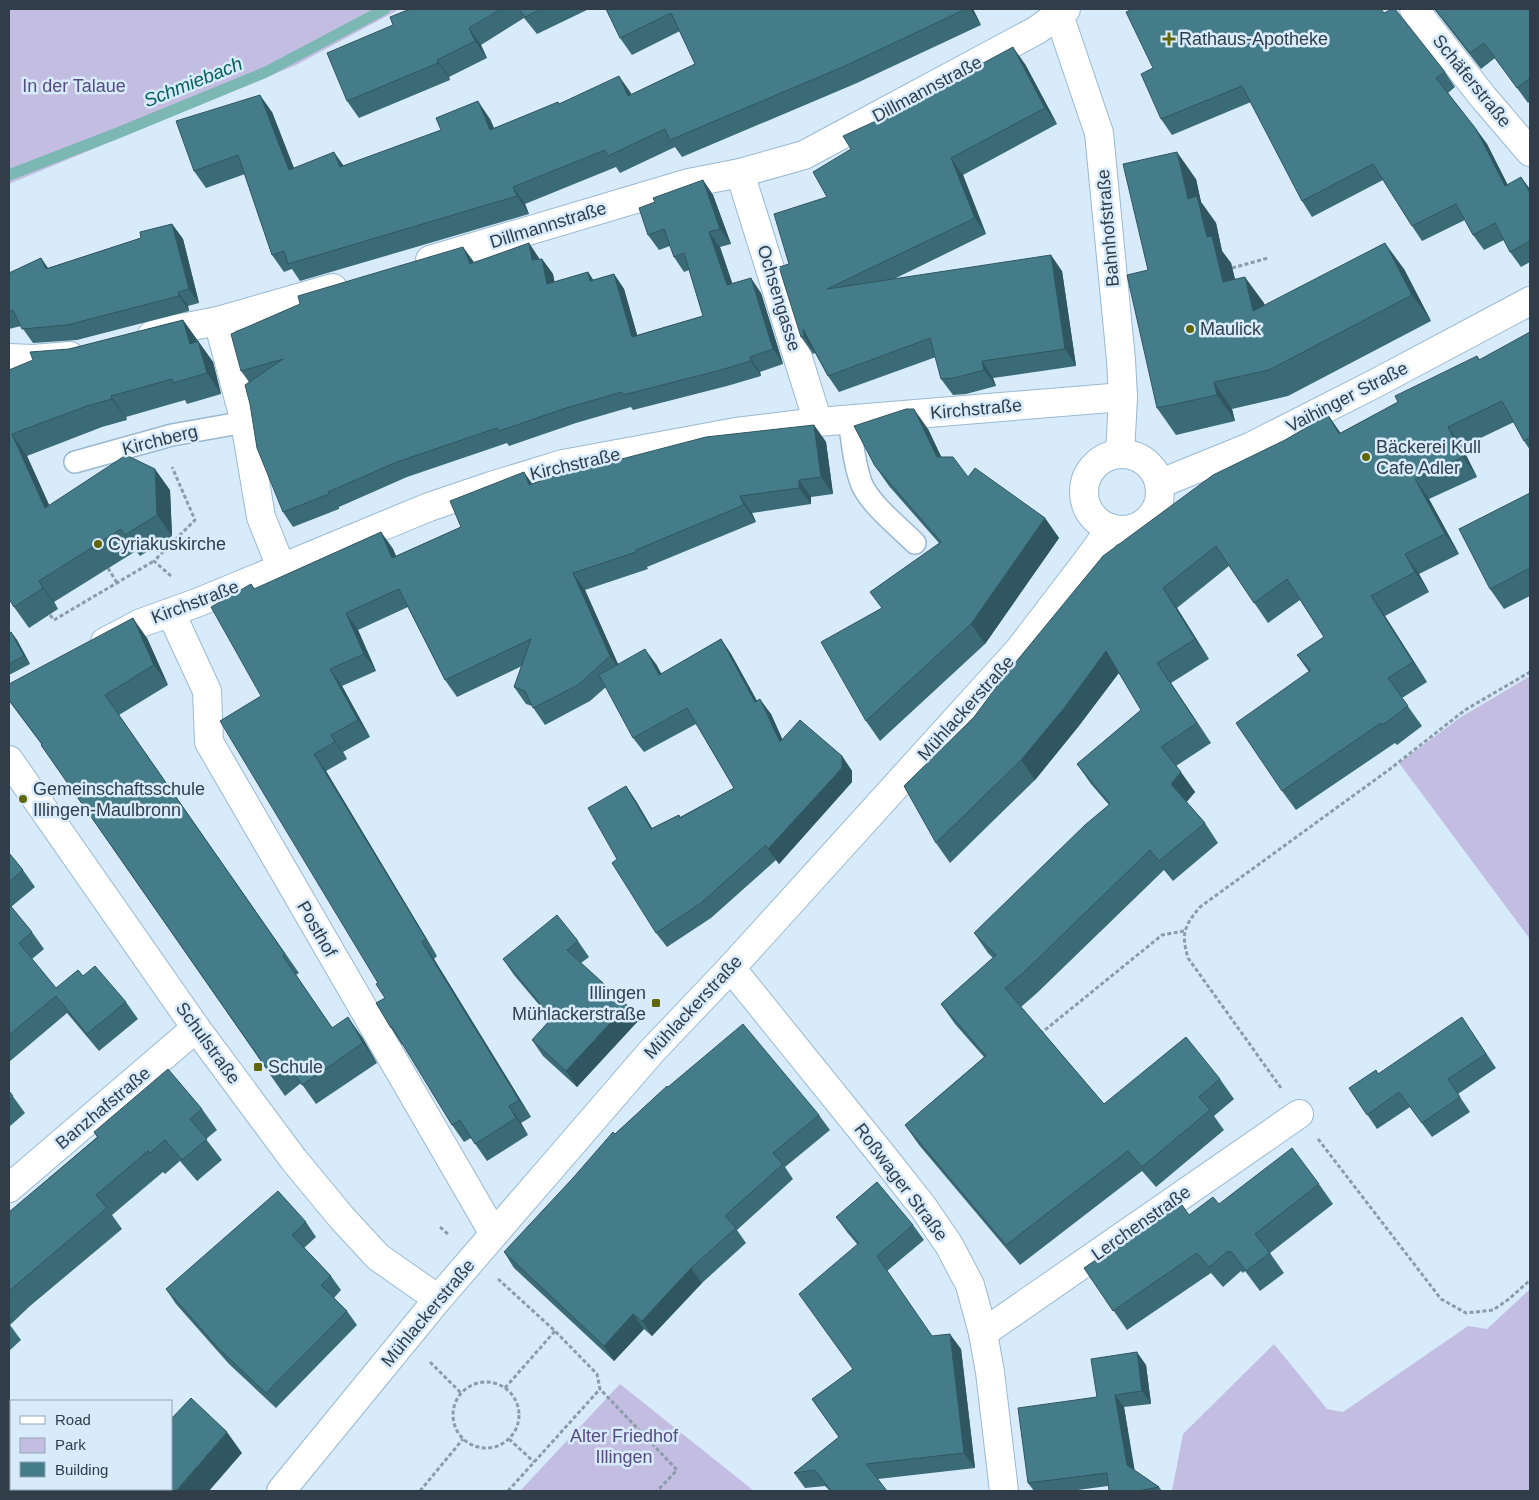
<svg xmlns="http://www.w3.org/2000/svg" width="1539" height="1500" font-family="Arial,sans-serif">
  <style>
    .green { fill: #c4bde2 }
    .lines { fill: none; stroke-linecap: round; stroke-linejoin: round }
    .stream { stroke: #7bb7b3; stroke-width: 11 }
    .service-casing { stroke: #99b9d2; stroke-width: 24 }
    .minor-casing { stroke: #99b9d2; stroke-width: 30 }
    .tertiary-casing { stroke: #99b9d2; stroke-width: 30 }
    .path { stroke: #8b9caa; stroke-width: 3; stroke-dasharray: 4 2.5; stroke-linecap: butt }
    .service { stroke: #fff; stroke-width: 21 }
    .minor { stroke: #fff; stroke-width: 28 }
    .tertiary { stroke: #fff; stroke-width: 28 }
    .wall { fill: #3b6b77 }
    .shaded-wall { fill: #305761 }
    .building { fill: #457c8a; stroke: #305761 }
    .poi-dot { fill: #616706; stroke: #d7ebfb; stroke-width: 2 }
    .labels { text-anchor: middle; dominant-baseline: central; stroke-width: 5; stroke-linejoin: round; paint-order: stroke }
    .poi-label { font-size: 18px; fill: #313e49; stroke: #d7ebfb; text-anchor: start }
    .street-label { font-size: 18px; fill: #313e49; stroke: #d7ebfb }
    .park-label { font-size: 18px; fill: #584b84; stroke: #d7ebfb }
    .water-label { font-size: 19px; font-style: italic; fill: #0a605d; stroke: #d7ebfb }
  </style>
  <rect width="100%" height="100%" fill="#d7ebfb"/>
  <g class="green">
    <polygon points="9,9 400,9 296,65 9,184"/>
    <polygon points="1530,676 1530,939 1399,763 1461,717"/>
    <polygon points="1530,1289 1530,1491 1172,1491 1183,1434 1274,1344 1327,1409 1343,1412 1468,1326 1487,1329"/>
    <polygon points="620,1384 754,1491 520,1491"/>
  </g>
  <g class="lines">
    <polyline class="stream" points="9,175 120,132 266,72 385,9"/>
    <g class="service-casing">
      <g id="service">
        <path d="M849,419C852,440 854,465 862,485C872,506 899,527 915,543"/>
        <polyline points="75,462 172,435 245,422"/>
      </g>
    </g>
    <g class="minor-casing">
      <g id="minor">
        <polyline points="1414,9 1483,97 1530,152"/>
        <polyline points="740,173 818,422"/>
        <polyline points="430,260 689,183 740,173 804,155 1037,30 1066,9"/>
        <polyline points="218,321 245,422 261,517 281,567"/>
        <polyline points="152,335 176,329 218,321 333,288"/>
        <polyline points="9,358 33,359 70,356"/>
        <polyline points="171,613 207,691 209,742 494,1234"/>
        <polyline points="105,642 141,623 199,602 429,507 491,486 563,464 736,432 818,422 1123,397"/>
        <polyline points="9,760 196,1028 294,1160 342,1218 378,1257 438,1299"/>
        <polyline points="9,1188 196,1028"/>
        <polyline points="983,1333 1299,1114"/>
      </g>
    </g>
    <g class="tertiary-casing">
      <g id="tertiary">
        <polyline points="1057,9 1099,133 1121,360 1123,397 1120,454"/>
        <circle cx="1122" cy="492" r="38"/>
        <polyline points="1159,484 1250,447 1376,383 1530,301"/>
        <polyline points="731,968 886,1160 923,1207 949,1245 970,1285 983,1333 990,1372 1004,1491"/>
        <polyline points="281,1491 438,1299 652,1051 731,968 1019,650 1087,561 1111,528"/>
      </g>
    </g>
    <g class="path">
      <polyline points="1232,268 1268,258"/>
      <polyline points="108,568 117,583"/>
      <polyline points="171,576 154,561 195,520 172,467"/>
      <polyline points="50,615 54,620 154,561"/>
      <polyline points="1040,1034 1162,935 1184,931"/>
      <path d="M1281,1088L1188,958C1181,934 1184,926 1200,907L1390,769L1465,710L1530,672"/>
      <polyline points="1318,1139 1441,1299 1466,1313 1493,1310 1509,1299 1530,1280"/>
      <polyline points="440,1227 449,1235"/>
      <polyline points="498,1279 555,1331 597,1374 600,1389 677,1470 657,1491"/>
      <polyline points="430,1362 461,1393"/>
      <circle cx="486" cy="1415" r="33"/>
      <polyline points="505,1388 555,1331"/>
      <polyline points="509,1439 534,1462"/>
      <polyline points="420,1491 463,1439"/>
      <polyline points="508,1491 600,1389"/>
    </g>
    <use href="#service" class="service"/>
    <use href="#minor" class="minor"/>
    <use href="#tertiary" class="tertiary"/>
  </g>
  <g class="wall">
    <polygon points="410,9 589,9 537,34 524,18 481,45 487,58 449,77 450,80 359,118 347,101 393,25"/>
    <polygon points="606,9 973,9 981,25 857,83 682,157 675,147 620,173 616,167 525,204 529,214 300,281 292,269 284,272 272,255 245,174 206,188 194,171 272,112 294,168 343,166 490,119 494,128 559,104 632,94 695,64 680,31 632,55 620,38"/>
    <polygon points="1434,9 1530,9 1530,101 1528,103 1495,58 1481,69"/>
    <polygon points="1384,13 1445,72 1455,87 1448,93 1476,129 1487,144 1507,184 1530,189 1530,262 1521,267 1510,252 1504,240 1484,250 1473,235 1465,220 1422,241 1412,226 1383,180 1312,217 1302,201 1251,102 1172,135 1161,119"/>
    <polygon points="1025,64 1057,124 963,175 986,234 894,279 1062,271 1076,366 993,378 996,386 966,394 953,395 941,379 936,357 839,392 828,376 815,353 813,354 801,337 789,264 827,197"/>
    <polygon points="1196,179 1201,202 1216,223 1222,251 1231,263 1235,279 1264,303 1264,305 1404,269 1431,321 1288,396 1232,409 1235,421 1176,435 1157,408 1148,270"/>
    <polygon points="703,180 713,195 731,244 720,247 732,283 761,293 783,364 760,372 761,376 727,386 633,410 631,407 576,423 509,446 507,443 407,477 339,507 339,509 293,527 283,512 250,404 249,382 241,371 474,263 529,243 539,259 542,259 553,274 554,282 588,272 593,280 614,274 624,289 637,335 703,316 689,270 684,272 674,257 670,246 659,250 648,235 655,202"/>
    <polygon points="172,224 183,239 199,303 188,306 189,311 77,340 33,343 21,326 9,329 9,273 41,258 48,268 141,238"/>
    <polygon points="183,320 213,362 221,394 187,404 185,400 126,417 127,420 102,427 27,456 49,505 170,490 172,536 140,556 136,551 54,602 58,609 29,628 14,607 9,370 69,349"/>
    <polygon points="1530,332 1530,450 1524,441 1514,422 1462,447 1477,477 1429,499 1459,554 1419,574 1429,592 1385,616 1427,682 1402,698 1422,726 1397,745 1395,743 1296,810 1282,791 1309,672 1297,655 1324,637 1300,600 1268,623 1229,566 1177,608 1209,659 1171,683 1211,743 1176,766 1195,792 1186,802 1205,823 1218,843 1173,881 1164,870 1037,993 1021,1007 1104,1104 1220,1079 1234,1099 1214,1116 1224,1130 1156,1187 1142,1171 1020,1265 919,1145 905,1125 984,1057 955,1024 941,1004 993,958 988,953 974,933 1109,805 1091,784 1077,764 1141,710 1119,673 1078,727 1035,780 950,863 936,843 1285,440 1328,415 1340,433 1398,402 1477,356 1480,360"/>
    <polygon points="814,425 826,442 833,494 811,497 811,504 752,513 756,522 647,567 648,569 585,590 618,664 656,664 661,674 721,639 731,654 757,701 771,714 782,739 842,756 852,771 852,782 779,864 776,860 711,918 667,947 656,933 617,859 626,786 636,801 652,828 679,815 680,817 734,788 696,724 644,752 633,738 606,687 590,701 545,725 532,706 526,704 514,687 522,666 457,697 445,680 408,607 358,630 376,671 342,686 370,737 343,752 347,759 326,771 437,956 434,959 531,1117 521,1123 528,1135 487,1161 471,1138 464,1142 452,1125 403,1044 402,1045 391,1028 385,998 378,983 261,696 251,584 255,589 381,532 393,549 396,556 461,527 532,484 613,457 615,461"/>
    <polygon points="928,429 941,457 968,477 1045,518 1059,538 985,644 880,741 866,721 882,608 939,543 889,486 875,466"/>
    <polygon points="1530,493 1530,596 1504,609 1490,589"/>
    <polygon points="11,632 17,640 30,664 9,675 9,633"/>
    <polygon points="147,638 168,685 119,715 299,973 296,975 332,1027 362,1037 377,1063 316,1104 301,1083 285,1096 41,745 42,745 9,701 9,684"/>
    <polygon points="9,853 23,870 35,887 11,907 32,932 44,949 32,959 56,988 83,976 126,1002 138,1019 99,1051 67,1013 9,1062"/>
    <polygon points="578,941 589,957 581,963 638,1021 577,1087 543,1056 532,1040 551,1019 514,975 503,959"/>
    <polygon points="1472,1032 1496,1068 1458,1094 1470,1112 1432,1137 1410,1107 1377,1129 1349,1088 1378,1074"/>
    <polygon points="668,1087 819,1115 830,1130 785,1167 793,1179 737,1230 746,1243 702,1283 652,1336 644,1329 614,1361 514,1268 504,1252 615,1134"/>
    <polygon points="9,1091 25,1113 9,1127"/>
    <polygon points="202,1109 217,1130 206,1139 222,1160 197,1181 180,1161 165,1174 163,1172 112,1215 122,1229 30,1306 10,1325 21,1340 9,1351 9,1212 97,1137 94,1132"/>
    <polygon points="1319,1184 1333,1204 1270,1253 1284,1273 1260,1291 1245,1271 1243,1273 1241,1271 1223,1287 1211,1273 1127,1330 1084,1268 1189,1215 1219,1204"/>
    <polygon points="836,1217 913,1225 924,1240 887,1271 932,1336 961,1349 975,1468 878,1479 887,1491 830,1491 825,1486 805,1488 794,1473 839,1437 812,1399 853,1369 857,1244 847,1232"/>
    <polygon points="306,1222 316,1237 304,1248 331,1276 341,1290 334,1298 347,1311 357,1325 276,1408 229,1364 176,1304 166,1289"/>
    <polygon points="1146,1365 1151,1404 1124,1407 1134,1470 1159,1487 1162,1491 1109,1491 1108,1486 1070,1491 1034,1491 1028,1483 1097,1397"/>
  </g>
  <g class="shaded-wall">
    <polygon points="970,9 973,9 981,25"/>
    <polygon points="469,28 481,45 487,58 475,41"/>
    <polygon points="1013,47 1025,64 1057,124 1045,108"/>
    <polygon points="437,60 449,77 450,80 438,63"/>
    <polygon points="619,76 631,93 640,113 628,96"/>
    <polygon points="260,95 272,112 301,187 289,170"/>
    <polygon points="478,101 490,119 502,147 490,130"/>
    <polygon points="1476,129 1487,144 1516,201 1505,186"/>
    <polygon points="334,152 346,169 340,167"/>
    <polygon points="1177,152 1196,179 1201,202 1216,223 1222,251 1231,263 1242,308 1223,282 1188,199"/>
    <polygon points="951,158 963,175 986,234 975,218"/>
    <polygon points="1521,177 1530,189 1530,193"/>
    <polygon points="703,180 713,195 731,244 720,229"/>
    <polygon points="513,187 525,204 529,214 517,196"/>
    <polygon points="172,224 183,239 199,303 189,289"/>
    <polygon points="709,232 720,247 738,300 727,285"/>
    <polygon points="529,243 539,258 543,275 532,260"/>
    <polygon points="1385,243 1404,269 1431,321 1412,295"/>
    <polygon points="463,247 474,262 470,264"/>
    <polygon points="1051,255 1062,271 1076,366 1065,349"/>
    <polygon points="41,258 51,273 46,269"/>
    <polygon points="542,259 553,274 558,299 547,284"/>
    <polygon points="588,272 598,287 590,281"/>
    <polygon points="614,274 624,289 642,352 632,337"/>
    <polygon points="1245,277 1264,303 1271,337 1253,311"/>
    <polygon points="751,278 761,293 783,364 773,349"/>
    <polygon points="178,292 188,306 189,311 179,296"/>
    <polygon points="183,320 213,362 221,394 207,373 190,344"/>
    <polygon points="803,329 815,353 804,337"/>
    <polygon points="750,357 760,372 761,376 751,361"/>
    <polygon points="982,361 993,378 996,386 984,370"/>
    <polygon points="1214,382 1232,409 1235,421 1217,395"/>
    <polygon points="111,396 126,417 127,420 112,399"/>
    <polygon points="914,409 928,429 951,477 937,457"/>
    <polygon points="1328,415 1342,435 1339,434"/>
    <polygon points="814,425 826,442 833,494 821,477"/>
    <polygon points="1448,427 1462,447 1477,477 1463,457"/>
    <polygon points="12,434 27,456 60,529 45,508"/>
    <polygon points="155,469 170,490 172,536 157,515"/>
    <polygon points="524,472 536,489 529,485"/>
    <polygon points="1415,479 1429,499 1459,554 1445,534"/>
    <polygon points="799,480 811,497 811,504 799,488"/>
    <polygon points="740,496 752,513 756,522 744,505"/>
    <polygon points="1045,518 1059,538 985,644 971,624"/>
    <polygon points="381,532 393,549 404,575 392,558"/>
    <polygon points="1405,554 1419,574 1429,592 1415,572"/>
    <polygon points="573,573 585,590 622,673 610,656"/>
    <polygon points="39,581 54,602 58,609 43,588"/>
    <polygon points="1163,588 1177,608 1209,659 1195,639"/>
    <polygon points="1371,596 1385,616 1427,682 1413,662"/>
    <polygon points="346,613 358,630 376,671 364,654"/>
    <polygon points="133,618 147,638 168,685 154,665"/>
    <polygon points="11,632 17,640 30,664 24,656"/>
    <polygon points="721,639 731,654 766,717 755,702"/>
    <polygon points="645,649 656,664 670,689 659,675"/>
    <polygon points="1106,651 1120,671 1078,727 1035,780 1021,760"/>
    <polygon points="1157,663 1171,683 1211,743 1197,723"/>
    <polygon points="330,669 342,686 370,737 358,720"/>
    <polygon points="760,699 771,714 790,756 780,742"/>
    <polygon points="331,735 343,752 347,759 335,742"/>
    <polygon points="314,754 326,771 437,956 426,939"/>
    <polygon points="842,756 852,771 852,782 779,864 768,849"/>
    <polygon points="1181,772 1195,792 1185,804 1171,784"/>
    <polygon points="626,786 636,801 661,844 651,829"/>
    <polygon points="422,942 434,959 531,1117 519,1100"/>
    <polygon points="627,1005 638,1021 577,1087 566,1071"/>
    <polygon points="348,1017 362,1037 377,1063 363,1043"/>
    <polygon points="509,1106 521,1123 528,1135 516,1118"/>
    <polygon points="691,1268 702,1283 652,1336 642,1321"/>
    <polygon points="633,1314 644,1329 614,1361 604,1346"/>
    <polygon points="950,1334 961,1349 975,1468 964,1453"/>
    <polygon points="1137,1352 1146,1365 1151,1404 1142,1391"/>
    <polygon points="1115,1395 1124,1407 1136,1478 1127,1465"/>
    <polygon points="227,1432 242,1453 209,1491 176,1491"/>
  </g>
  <g class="building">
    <polygon points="410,9 501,9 469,28 475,41 437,60 438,63 347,101 327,53 393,25 390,17"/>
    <polygon points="519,9 542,9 525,17"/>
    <polygon points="606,9 966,9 845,66 670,140 665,129 608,156 605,150 513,187 517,196 288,264 284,251 272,255 238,155 194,171 176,121 260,95 289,170 334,152 340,167 441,130 436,118 478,101 490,130 558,102 559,104 619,76 628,96 695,64 671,13 620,38"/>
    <polygon points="1133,9 1381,9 1384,13 1392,9 1395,9 1445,72 1436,78 1476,129 1505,186 1521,177 1530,193 1530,241 1510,252 1495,223 1473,235 1456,204 1412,226 1373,164 1302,201 1242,86 1161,119 1141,74 1153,68 1126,12"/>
    <polygon points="1435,9 1530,9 1530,78 1517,88 1484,43 1470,53"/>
    <polygon points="1013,47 1045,108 951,158 975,218 827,289 1051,255 1065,349 982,361 984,370 954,378 941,379 930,338 828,376 803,329 804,337 801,337 779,267 789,264 774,214 827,197 813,172 851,149 843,136 922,100 920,97"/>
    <polygon points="1177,152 1188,199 1197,196 1207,237 1212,236 1223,282 1245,277 1253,311 1385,243 1412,295 1269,370 1214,382 1217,395 1157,408 1127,275 1148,270 1123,164"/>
    <polygon points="703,180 720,229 709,232 727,285 751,278 773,349 750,357 751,361 717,371 623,395 622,392 566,408 499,431 497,428 397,462 328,492 329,494 283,512 257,448 250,404 245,385 283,359 241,371 231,334 300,304 298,296 463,247 470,264 529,243 532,260 542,259 547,284 588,272 590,281 614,274 632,337 703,316 684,253 674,257 664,229 648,235 639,208 655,202 653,198"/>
    <polygon points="172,224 189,289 178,292 179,296 67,325 22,329 13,310 9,312 9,273 41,258 46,269 141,238 140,232"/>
    <polygon points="183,320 190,344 198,341 207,373 173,383 172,379 111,396 112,399 87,406 12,434 45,508 126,455 155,469 157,515 125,535 121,529 39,581 43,588 14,607 9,599 9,370 33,360 30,352 69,349"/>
    <polygon points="1530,332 1530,437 1524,441 1502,401 1448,427 1463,457 1415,479 1445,534 1405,554 1415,572 1371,596 1413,662 1388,678 1408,706 1383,725 1381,723 1282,791 1236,723 1311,670 1297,655 1324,637 1287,579 1254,603 1216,546 1163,588 1195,639 1157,663 1197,723 1161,747 1181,772 1171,784 1205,823 1159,861 1150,850 1023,973 1005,988 1104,1104 1186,1037 1220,1079 1199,1097 1210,1110 1142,1167 1128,1151 1006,1245 905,1125 986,1056 941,1004 996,955 974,933 1085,825 1110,804 1077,764 1141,710 1106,651 1065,707 1021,760 936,843 904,786 974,717 1006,674 1103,556 1213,475 1285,440 1328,415 1339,434 1398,402 1395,396 1477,356 1479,360"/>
    <polygon points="906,409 914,409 937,457 953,457 968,477 975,468 1045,518 971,624 866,721 821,642 882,608 870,592 941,542 875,466 854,426"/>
    <polygon points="814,425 821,477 799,480 799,488 740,496 744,505 636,550 636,552 573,573 610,656 578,685 533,708 525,691 514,687 531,639 445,680 399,589 346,613 364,654 330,669 358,720 331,735 335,742 314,754 426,939 422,942 519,1100 509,1106 516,1118 475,1144 460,1120 452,1125 392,1027 391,1028 376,1003 385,998 376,984 378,983 220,721 261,696 211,607 251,584 254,589 381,532 392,558 461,527 450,501 524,472 529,485 548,478 613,457 614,461 706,437"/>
    <polygon points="1530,493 1530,568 1490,589 1459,529"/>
    <polygon points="133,618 154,665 105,695 285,954 283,956 332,1028 348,1017 363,1043 302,1085 288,1063 272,1076 41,745 42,744 9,700 9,684"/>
    <polygon points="11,632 24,656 9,664 9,633"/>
    <polygon points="721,639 755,702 760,699 780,742 800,720 842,756 842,768 768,849 766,845 701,903 656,933 612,863 617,859 588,808 626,786 651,829 679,815 680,818 734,788 687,708 633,738 599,675 645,649 659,675"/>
    <polygon points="9,853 23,870 9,882"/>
    <polygon points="9,904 32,932 19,943 56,988 78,970 83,976 95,966 126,1002 87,1034 56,996 9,1035"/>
    <polygon points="557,915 578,941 567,950 627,1005 566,1071 532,1040 552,1018 503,959"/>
    <polygon points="1462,1017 1486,1054 1448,1079 1460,1097 1422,1123 1399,1092 1367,1115 1349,1088 1376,1070 1378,1074"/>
    <polygon points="743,1024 819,1115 773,1153 783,1164 725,1216 736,1228 691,1268 642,1321 633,1314 604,1346 504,1252 573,1178 613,1132 615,1134 667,1086 668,1087"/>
    <polygon points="168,1069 202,1109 190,1119 207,1139 182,1160 165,1140 150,1153 148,1151 96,1195 107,1208 9,1291 9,1212 98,1137 94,1132"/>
    <polygon points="9,1091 13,1096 9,1100"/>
    <polygon points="1292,1148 1319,1184 1255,1234 1270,1253 1246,1271 1231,1251 1229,1253 1228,1251 1209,1267 1197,1253 1113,1311 1084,1268 1180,1202 1189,1215 1213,1197 1219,1204"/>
    <polygon points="877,1182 913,1225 877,1256 932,1336 950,1334 964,1453 866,1464 887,1491 831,1491 815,1470 794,1473 839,1437 812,1399 853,1369 799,1294 859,1243 836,1217"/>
    <polygon points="278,1191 306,1222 292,1235 331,1276 321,1285 347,1311 266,1393 219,1349 166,1289"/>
    <polygon points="1137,1352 1142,1391 1115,1395 1127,1465 1159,1487 1137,1491 1109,1491 1107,1473 1028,1483 1018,1408 1097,1397 1091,1359"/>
    <polygon points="191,1398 227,1432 176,1491 72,1491 74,1489 171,1489 171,1417 172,1418"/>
  </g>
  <g class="poi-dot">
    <path d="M1166.5 31.5h5v5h5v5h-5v5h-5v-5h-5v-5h5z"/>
    <circle cx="1190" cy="329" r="5"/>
    <circle cx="1366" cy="457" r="5"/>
    <circle cx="98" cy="544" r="5"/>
    <circle cx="23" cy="799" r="5"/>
    <rect x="651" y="998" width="10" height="10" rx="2.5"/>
    <rect x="253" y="1062" width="10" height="10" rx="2.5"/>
  </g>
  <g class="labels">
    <g class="poi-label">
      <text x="1179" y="39">Rathaus-Apotheke</text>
      <text x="1200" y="329">Maulick</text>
      <text x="1376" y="447">Bäckerei Kull<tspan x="1376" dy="21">Cafe Adler</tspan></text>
      <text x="108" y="544">Cyriakuskirche</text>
      <text x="33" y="789">Gemeinschaftsschule<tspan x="33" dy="21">Illingen-Maulbronn</tspan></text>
      <text x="646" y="993" text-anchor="end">Illingen<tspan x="646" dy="21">Mühlackerstraße</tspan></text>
      <text x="268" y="1067">Schule</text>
    </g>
    <g class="street-label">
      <text transform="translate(1472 81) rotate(51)">Schäferstraße</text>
      <text transform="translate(927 89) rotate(-28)">Dillmannstraße</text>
      <text transform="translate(548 225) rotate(-17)">Dillmannstraße</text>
      <text transform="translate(1108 228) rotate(-95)">Bahnhofstraße</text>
      <text transform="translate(779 298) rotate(73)">Ochsengasse</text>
      <text transform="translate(1347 397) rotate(-27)">Vaihinger Straße</text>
      <text transform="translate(976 409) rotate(-5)">Kirchstraße</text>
      <text transform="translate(160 440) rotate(-14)">Kirchberg</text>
      <text transform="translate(575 464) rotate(-13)">Kirchstraße</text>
      <text transform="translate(195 602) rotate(-21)">Kirchstraße</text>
      <text transform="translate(966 708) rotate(-48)">Mühlackerstraße</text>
      <text transform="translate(317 929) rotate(60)">Posthof</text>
      <text transform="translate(693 1007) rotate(-47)">Mühlackerstraße</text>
      <text transform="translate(208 1043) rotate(54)">Schulstraße</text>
      <text transform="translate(103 1108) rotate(-40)">Banzhafstraße</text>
      <text transform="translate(901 1182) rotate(53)">Roßwager Straße</text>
      <text transform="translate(1141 1223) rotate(-35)">Lerchenstraße</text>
      <text transform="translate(428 1313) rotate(-50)">Mühlackerstraße</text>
    </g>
    <g class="park-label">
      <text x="74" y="86">In der Talaue</text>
      <text x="624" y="1436">Alter Friedhof<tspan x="624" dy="21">Illingen</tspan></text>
    </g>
    <g class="water-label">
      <text transform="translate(193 82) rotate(-22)">Schmiebach</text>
    </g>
  </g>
  <rect width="1539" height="1500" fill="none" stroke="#313e49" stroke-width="20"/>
  <rect x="10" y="1400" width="162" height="90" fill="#d7ebfb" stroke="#95a6b4"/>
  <rect x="20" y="1416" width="25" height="8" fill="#ffffff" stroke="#95a6b4"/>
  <text x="55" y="1425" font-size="15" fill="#313e49">Road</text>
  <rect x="20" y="1438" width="25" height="15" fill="#c4bde2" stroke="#95a6b4"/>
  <text x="55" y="1450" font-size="15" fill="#313e49">Park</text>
  <rect x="20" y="1462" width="25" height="15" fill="#457c8a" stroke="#95a6b4"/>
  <text x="55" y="1475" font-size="15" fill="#313e49">Building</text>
</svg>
